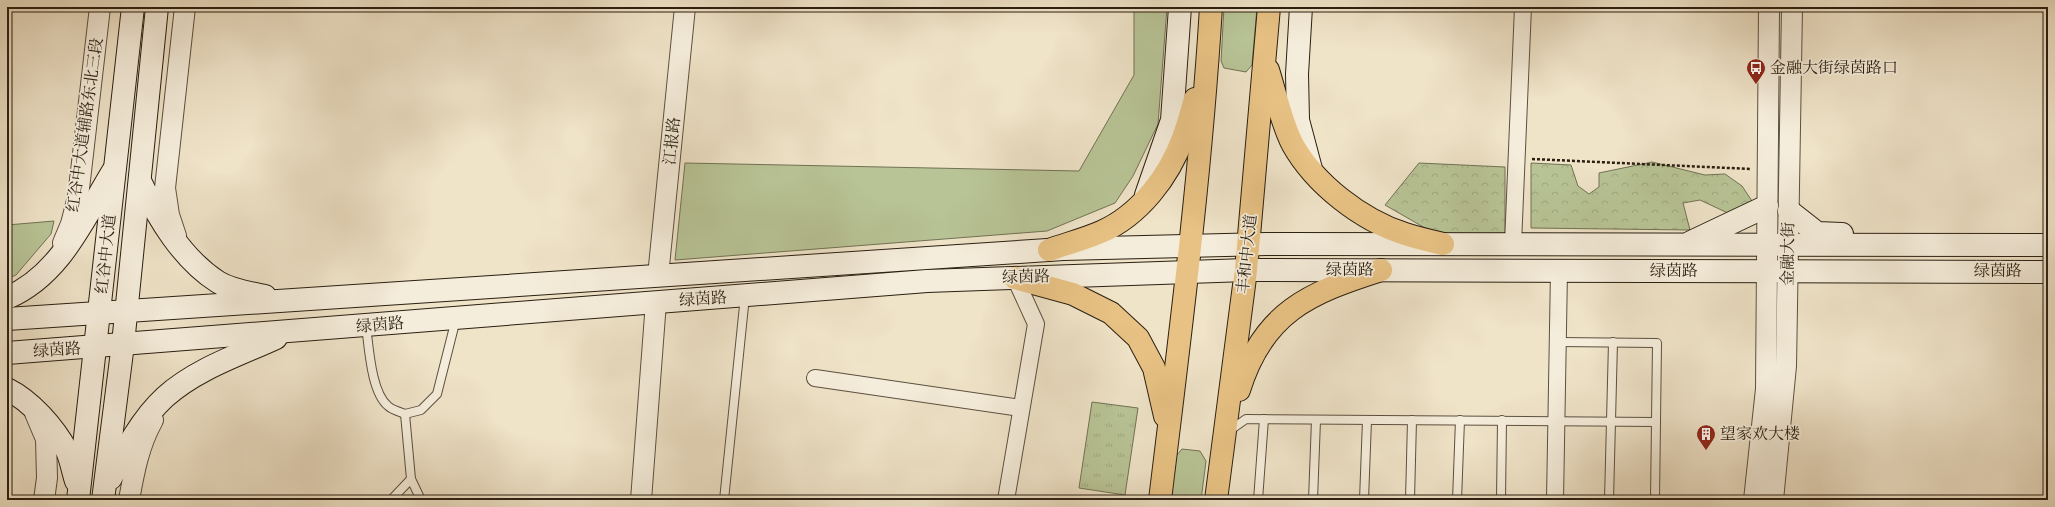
<svg xmlns="http://www.w3.org/2000/svg" width="2055" height="507" font-family="'IM FELL DW Pica','Noto Serif SC',serif">
  <style>
    .grass { fill: url(#grass-tufts); stroke: #717254 }
    .forest { fill: url(#forest-crowns); stroke: #717254 }
    .green { fill: #b8c496; stroke: #717254 }
    .lines { fill: none; stroke-linecap: round; stroke-linejoin: round }
    .service-casing { stroke: #5b503f; stroke-width: 10 }
    .minor-casing { stroke: #5b503f; stroke-width: 18 }
    .tertiary-casing { stroke: #5b503f; stroke-width: 22 }
    .secondary-casing { stroke: #2a1f11; stroke-width: 24 }
    .primary-casing { stroke: #2a1f11; stroke-width: 24 }
    .path { stroke: #2a1f11; stroke-width: 2.5; stroke-dasharray: 3 2; stroke-linecap: butt }
    .service { stroke: #f5eddb; stroke-width: 8 }
    .minor { stroke: #f5eddb; stroke-width: 16 }
    .tertiary { stroke: #f5eddb; stroke-width: 20 }
    .secondary { stroke: #f5eddb; stroke-width: 22 }
    .primary { stroke: #e8c284; stroke-width: 22 }
    .labels { text-anchor: middle; dominant-baseline: central; stroke-width: 3.5; stroke-linejoin: round; paint-order: stroke }
    .poi-label { font-size: 16px; fill: #2a1f11; stroke: #f5eddb; text-anchor: start }
    .street-label { font-size: 16px; fill: #2a1f11; stroke: #f5eddb }
  </style>
  <defs>
    <pattern id="grass-tufts" width="24" height="20" patternUnits="userSpaceOnUse"><rect width="24" height="20" fill="#b8c496"/><path d="M3 7l-1-3M5 7V3M7 7l1-3M15 17l-1-3M17 17v-4M19 17l1-3" fill="none" stroke="#9ea880"/></pattern>
    <pattern id="forest-crowns" width="20" height="18" patternUnits="userSpaceOnUse"><rect width="20" height="18" fill="#b8c496"/><path d="M2 6a3 3 0 1 1 6 0M12 15a3 3 0 1 1 6 0" fill="none" stroke="#9ea880"/></pattern>
  </defs>
  <rect width="100%" height="100%" fill="#efe3c8"/>
  <filter id="stains"><feTurbulence type="fractalNoise" baseFrequency=".005" numOctaves="4"/><feColorMatrix values="0 0 0 0 .2 0 0 0 0 .09 0 0 0 0 .02 0 0 0 .5 -.17"/></filter>
  <radialGradient id="worn" r=".72"><stop offset=".6" stop-color="#630" stop-opacity="0"/><stop offset="1" stop-color="#630" stop-opacity=".3"/></radialGradient>
  <polygon class="grass" points="1092,402 1138,408 1125,495 1079,488"/>
  <g class="forest">
    <polygon points="1652,162 1705,175 1725,174 1742,186 1752,201 1732,215 1700,200 1683,203 1690,230 1531,228 1531,163 1571,165 1578,186 1589,194 1599,187 1599,173"/>
    <polygon points="1419,163 1505,167 1505,235 1446,234 1425,228 1385,205"/>
  </g>
  <g class="green">
    <polygon points="1134,7 1167,7 1158,124 1133,176 1115,203 1047,231 675,260 685,163 1079,171 1134,75"/>
    <polygon points="1224,7 1257,7 1252,65 1246,72 1224,68 1221,61"/>
    <polygon points="54,221 51,234 16,275 7,279 7,225"/>
    <polygon points="1182,449 1200,451 1206,461 1201,500 1170,500 1176,456"/>
  </g>
  <g class="lines">
    <g class="service-casing">
      <g id="service">
        <path d="M366,326C369,347 371,392 388,406C392,410 400,412 405,414L421,410L437,394L456,319"/>
        <polyline points="1558,342 1657,343 1655,500"/>
        <polyline points="405,414 411,479 421,500"/>
        <polyline points="1229,431 1246,419 1656,422"/>
        <polyline points="391,500 411,479"/>
        <polyline points="724,500 745,296"/>
        <polyline points="1258,500 1264,419"/>
        <polyline points="1313,500 1316,420"/>
        <polyline points="1364,500 1367,420"/>
        <polyline points="1410,500 1412,420"/>
        <polyline points="1457,500 1460,420"/>
        <polyline points="1501,500 1502,420"/>
        <polyline points="1609,500 1613,342"/>
      </g>
    </g>
    <g class="minor-casing">
      <g id="minor">
        <polyline points="1513,244 1523,7"/>
        <polyline points="815,378 1021,408"/>
        <polyline points="1006,500 1036,324 1015,278"/>
        <polyline points="1555,500 1559,271"/>
      </g>
    </g>
    <g class="tertiary-casing">
      <g id="tertiary">
        <polyline points="176,236 169,215 165,188 185,7"/>
        <polyline points="63,243 71,224 78,197 100,7"/>
        <polyline points="658,276 685,7"/>
        <polyline points="35,413 46,439 47,478 44,500"/>
        <path d="M129,500C134,472 139,445 153,420"/>
        <polyline points="641,500 656,302"/>
        <polyline points="1754,500 1766,389 1769,7"/>
        <polyline points="1773,500 1786,366 1792,7"/>
      </g>
    </g>
    <g class="secondary-casing">
      <g id="secondary">
        <polyline points="1301,7 1297,74 1298,120 1311,169"/>
        <path d="M140,181C158,218 182,259 218,282C231,290 250,293 265,296"/>
        <polyline points="1146,195 1172,120 1180,7"/>
        <polyline points="1789,211 1817,233 1842,234"/>
        <polyline points="1691,242 1767,206"/>
        <path d="M7,298C61,275 84,218 113,171"/>
        <polyline points="7,319 1063,249 1266,244 2048,245"/>
        <polyline points="7,353 927,281 1246,270 2048,272"/>
        <path d="M7,389C31,401 54,427 67,451C71,460 73,472 76,481"/>
        <path d="M111,478C125,450 142,418 165,397C196,369 239,355 276,338"/>
        <polyline points="78,500 133,7"/>
        <polyline points="103,500 123,344 157,7"/>
      </g>
    </g>
    <g class="primary-casing">
      <g id="primary">
        <path d="M1268,70C1275,92 1282,125 1293,145C1315,184 1361,220 1405,234C1417,238 1430,241 1443,244"/>
        <path d="M1049,250C1066,244 1085,239 1101,232C1140,215 1169,176 1183,138C1188,125 1191,112 1195,99"/>
        <polyline points="1015,278 1073,294 1111,313 1138,338 1154,368 1165,416"/>
        <path d="M1239,390C1263,312 1309,293 1381,270"/>
        <path d="M1160,500C1180,336 1201,172 1211,7"/>
        <polyline points="1216,500 1246,270 1269,7"/>
      </g>
    </g>
    <polyline class="path" points="1532,159 1751,169"/>
    <use href="#service" class="service"/>
    <use href="#minor" class="minor"/>
    <use href="#tertiary" class="tertiary"/>
    <use href="#secondary" class="secondary"/>
    <use href="#primary" class="primary"/>
  </g>
  <defs>
    <g id="bus-pin" transform="scale(1)"><path d="M0 17L-7.5 6A9.5 9.5 0 1 1 7.5 6Z" fill="#8f2418" stroke="#f5eddb"/><path d="M-5-6H5V4H4V6H2V4H-2V6H-4V4H-5ZM-3.5-4V0h7V-4ZM-3.5 1.2v1.5H-2V1.2ZM2 1.2v1.5H3.5V1.2Z" fill="#fff"/></g>
    <g id="building-pin" transform="scale(1)"><path d="M0 17L-7.5 6A9.5 9.5 0 1 1 7.5 6Z" fill="#8f2418" stroke="#f5eddb"/><path d="M-4-6H4V6H1V3H-1V6H-4ZM-2.5-4.3h1.7v1.8h-1.7ZM.8-4.3h1.7v1.8H.8ZM-2.5-1h1.7V.8h-1.7ZM.8-1h1.7V.8H.8Z" fill="#fff"/></g>
  </defs>
  <g fill-rule="evenodd">
    <use href="#bus-pin" x="1756" y="68"/>
    <use href="#building-pin" x="1706" y="434"/>
  </g>
  <g class="labels">
    <g class="poi-label">
      <text x="1770" y="68">金融大街绿茵路口</text>
      <text x="1720" y="434">望家欢大楼</text>
    </g>
    <g class="street-label">
      <text transform="translate(85 125) rotate(-82)">红谷中大道辅路东北三段</text>
      <text transform="translate(672 141) rotate(-84)">江报路</text>
      <text transform="translate(106 254) rotate(-84)">红谷中大道</text>
      <text transform="translate(1247 254) rotate(-84)">丰和中大道</text>
      <text transform="translate(1788 254) rotate(-89)">金融大街</text>
      <text x="1350" y="270">绿茵路</text>
      <text x="1674" y="271">绿茵路</text>
      <text x="1998" y="271">绿茵路</text>
      <text transform="translate(1026 277) rotate(-2)">绿茵路</text>
      <text transform="translate(703 299) rotate(-4)">绿茵路</text>
      <text transform="translate(380 325) rotate(-5)">绿茵路</text>
      <text transform="translate(57 350) rotate(-4)">绿茵路</text>
    </g>
  </g>
  <rect width="2055" height="507" fill="none" stroke="#efe3c8" stroke-width="24"/>
  <rect x="8" y="8" width="2039" height="491" fill="none" stroke="#2a1f11" stroke-width="2"/>
  <rect x="12" y="12" width="2031" height="483" fill="none" stroke="#2a1f11"/>
  <rect width="100%" height="100%" filter="url(#stains)"/>
  <rect width="100%" height="100%" fill="url(#worn)"/>
</svg>
